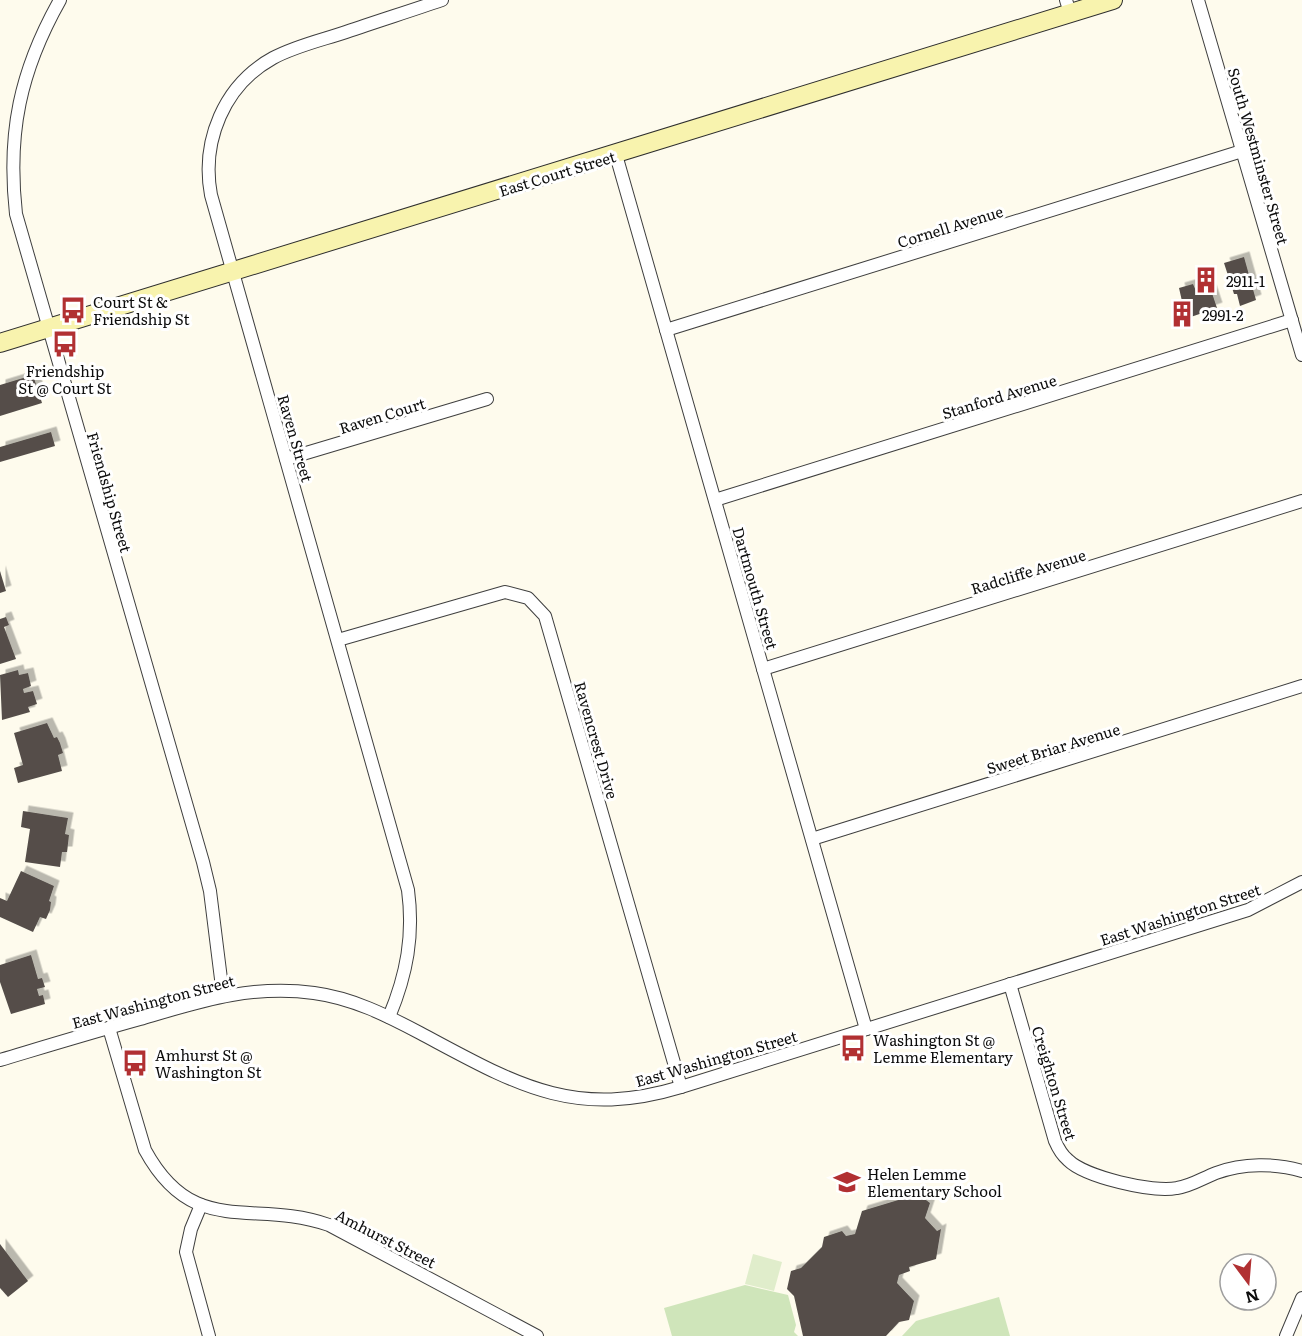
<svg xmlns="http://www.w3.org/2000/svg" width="1302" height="1336" font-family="Literata,serif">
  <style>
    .green { fill: #cfe5ba }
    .pitch { fill: #e0edcb }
    .building { fill: #544e4a; filter: url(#shadow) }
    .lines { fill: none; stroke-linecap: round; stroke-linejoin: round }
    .street-casing { stroke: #3f3f3f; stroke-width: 14 }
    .secondary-casing { stroke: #2e2e2e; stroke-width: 20 }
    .street { stroke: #fff; stroke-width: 12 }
    .secondary { stroke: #f8f3ae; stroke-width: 18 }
    .labels { text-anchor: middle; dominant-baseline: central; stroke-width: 6; stroke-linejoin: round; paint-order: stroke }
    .street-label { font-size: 15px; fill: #0c0c0c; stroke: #fff }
    .poi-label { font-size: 15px; fill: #0c0c0c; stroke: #fff; text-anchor: start }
  </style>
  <defs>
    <filter id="shadow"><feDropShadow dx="5.5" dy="-5.5" stdDeviation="0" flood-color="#0004"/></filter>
  </defs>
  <rect width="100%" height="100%" fill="#fefbed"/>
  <g class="green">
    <polygon points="745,1285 788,1295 796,1325 794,1332 798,1336 672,1336 664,1308"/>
    <polygon points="999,1297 1010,1336 902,1336 916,1321"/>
  </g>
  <polygon class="pitch" points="753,1254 782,1262 774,1291 745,1284"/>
  <g class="building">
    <polygon points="1244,257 1256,300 1240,306 1237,294 1234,294 1224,263"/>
    <polygon points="1193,284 1196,291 1210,287 1217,308 1182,320 1179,312 1184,310 1179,288"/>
    <polygon points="33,375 42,403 0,416 0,385"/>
    <polygon points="51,432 55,446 0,462 0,447"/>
    <polygon points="0,571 6,591 0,593"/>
    <polygon points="6,617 9,625 4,627 16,659 0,664 0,619"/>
    <polygon points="18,670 19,675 28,673 31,686 23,689 24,693 33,691 37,704 28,707 30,712 2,720 0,675"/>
    <polygon points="47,723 54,738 57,737 60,743 63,753 58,755 62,771 18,783 14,768 23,765 14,733"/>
    <polygon points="23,811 68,818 65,834 69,835 67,852 62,852 60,867 25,862 30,829 21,827"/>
    <polygon points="21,871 54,886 49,901 51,902 50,910 46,919 40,917 33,932 0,917 0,898 7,901"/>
    <polygon points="31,955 38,979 42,978 45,987 37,989 39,996 43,995 45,1004 11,1014 0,982 0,965"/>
    <polygon points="918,1194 930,1203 925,1218 937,1231 941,1229 936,1259 909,1267 910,1271 899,1275 897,1283 914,1301 909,1320 899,1322 886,1336 803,1336 794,1296 787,1289 791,1271 801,1268 822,1247 824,1237 842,1231 846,1236 855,1234 862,1211"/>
    <polygon points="0,1244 28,1281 8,1297 0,1288"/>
  </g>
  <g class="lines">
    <g class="street-casing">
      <g id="street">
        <path d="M60,0C20,71 7,133 16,214L203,862L210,891L223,995"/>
        <polyline points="1066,0 1070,13"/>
        <polyline points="1198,0 1302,355"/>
        <polyline points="616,155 866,1029"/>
        <polyline points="666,330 1242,151"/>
        <polyline points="286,459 487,399"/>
        <polyline points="715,500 1292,320"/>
        <polyline points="338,640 505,592 528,598 545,616 681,1087"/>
        <polyline points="763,669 1302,501"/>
        <polyline points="812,839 1302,686"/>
        <path d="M1010,984L1055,1141C1058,1148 1062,1155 1068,1160C1085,1177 1153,1193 1177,1188C1191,1186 1203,1178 1216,1173C1243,1163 1275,1163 1302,1171"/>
        <path d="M389,1017C407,974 414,935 408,890L211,195C201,141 224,85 273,58C295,46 322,40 346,32C378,21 410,11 442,0"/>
        <path d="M109,1028L145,1150C194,1240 253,1198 329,1225L537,1336"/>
        <path d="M0,1060C47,1046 93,1032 140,1019C198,1002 252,984 314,993C352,998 386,1015 420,1033C514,1083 572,1120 681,1087L1248,910L1302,882"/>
        <polyline points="201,1205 191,1229 186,1252 209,1336"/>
        <polyline points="1286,1336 1302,1298"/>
      </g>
    </g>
    <g class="secondary-casing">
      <polyline id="secondary" points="0,343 1113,0"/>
    </g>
    <use href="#street" class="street"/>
    <use href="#secondary" class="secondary"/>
  </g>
  <defs>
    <g id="building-bare" transform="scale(2.07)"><path d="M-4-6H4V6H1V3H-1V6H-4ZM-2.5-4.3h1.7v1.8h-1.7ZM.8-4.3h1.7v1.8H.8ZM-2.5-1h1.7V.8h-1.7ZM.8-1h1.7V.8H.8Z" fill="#b13032" stroke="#fff" stroke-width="2.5" paint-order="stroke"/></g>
    <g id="bus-bare" transform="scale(2.07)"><path d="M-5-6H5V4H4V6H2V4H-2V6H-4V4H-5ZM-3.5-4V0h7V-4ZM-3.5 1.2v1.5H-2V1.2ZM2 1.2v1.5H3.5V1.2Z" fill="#b13032" stroke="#fff" stroke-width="2.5" paint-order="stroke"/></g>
    <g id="school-bare" transform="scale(2.07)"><path d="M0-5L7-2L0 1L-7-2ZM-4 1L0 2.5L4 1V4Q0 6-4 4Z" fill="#b13032" stroke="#fff" stroke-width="2.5" paint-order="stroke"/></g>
  </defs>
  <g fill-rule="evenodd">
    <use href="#building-bare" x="1206" y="280"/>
    <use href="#bus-bare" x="73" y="310"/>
    <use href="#building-bare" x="1182" y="314"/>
    <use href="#bus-bare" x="65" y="344"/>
    <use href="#bus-bare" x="853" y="1048"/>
    <use href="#bus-bare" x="135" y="1063"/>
    <use href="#school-bare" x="847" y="1182"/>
  </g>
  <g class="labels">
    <g class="street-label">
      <text transform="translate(1259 156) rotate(74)">South Westminster Street</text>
      <text transform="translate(557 173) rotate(-17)">East Court Street</text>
      <text transform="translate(950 226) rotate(-17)">Cornell Avenue</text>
      <text transform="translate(999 396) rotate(-17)">Stanford Avenue</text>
      <text transform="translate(382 415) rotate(-17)">Raven Court</text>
      <text transform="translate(296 438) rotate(74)">Raven Street</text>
      <text transform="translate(110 492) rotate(74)">Friendship Street</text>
      <text transform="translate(1028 571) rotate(-17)">Radcliffe Avenue</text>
      <text transform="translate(756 588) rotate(74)">Dartmouth Street</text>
      <text transform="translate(597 740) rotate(74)">Ravencrest Drive</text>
      <text transform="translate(1053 748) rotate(-17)">Sweet Briar Avenue</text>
      <text transform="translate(1180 914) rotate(-18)">East Washington Street</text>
      <text transform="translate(153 1001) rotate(-15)">East Washington Street</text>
      <text transform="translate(716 1058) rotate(-16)">East Washington Street</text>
      <text transform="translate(1055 1083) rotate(73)">Creighton Street</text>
      <text transform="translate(386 1238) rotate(27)">Amhurst Street</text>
    </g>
    <g class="poi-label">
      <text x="1226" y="280">2911-1</text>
      <text x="93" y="301">Court St &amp;<tspan x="93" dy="17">Friendship St</tspan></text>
      <text x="1202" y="314">2991-2</text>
      <text x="65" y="370" text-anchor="middle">Friendship<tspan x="65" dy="17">St @ Court St</tspan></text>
      <text x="873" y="1039">Washington St @<tspan x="873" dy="17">Lemme Elementary</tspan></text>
      <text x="155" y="1054">Amhurst St @<tspan x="155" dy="17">Washington St</tspan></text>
      <text x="867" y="1173">Helen Lemme<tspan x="867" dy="17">Elementary School</tspan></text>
    </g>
  </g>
  <g transform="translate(1248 1282) rotate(164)"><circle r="28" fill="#ffffff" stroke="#9e9e9e" stroke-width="1.5"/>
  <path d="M0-4.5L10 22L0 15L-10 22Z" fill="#b13032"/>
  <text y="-9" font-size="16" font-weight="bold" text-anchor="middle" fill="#0c0c0c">N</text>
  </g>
</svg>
